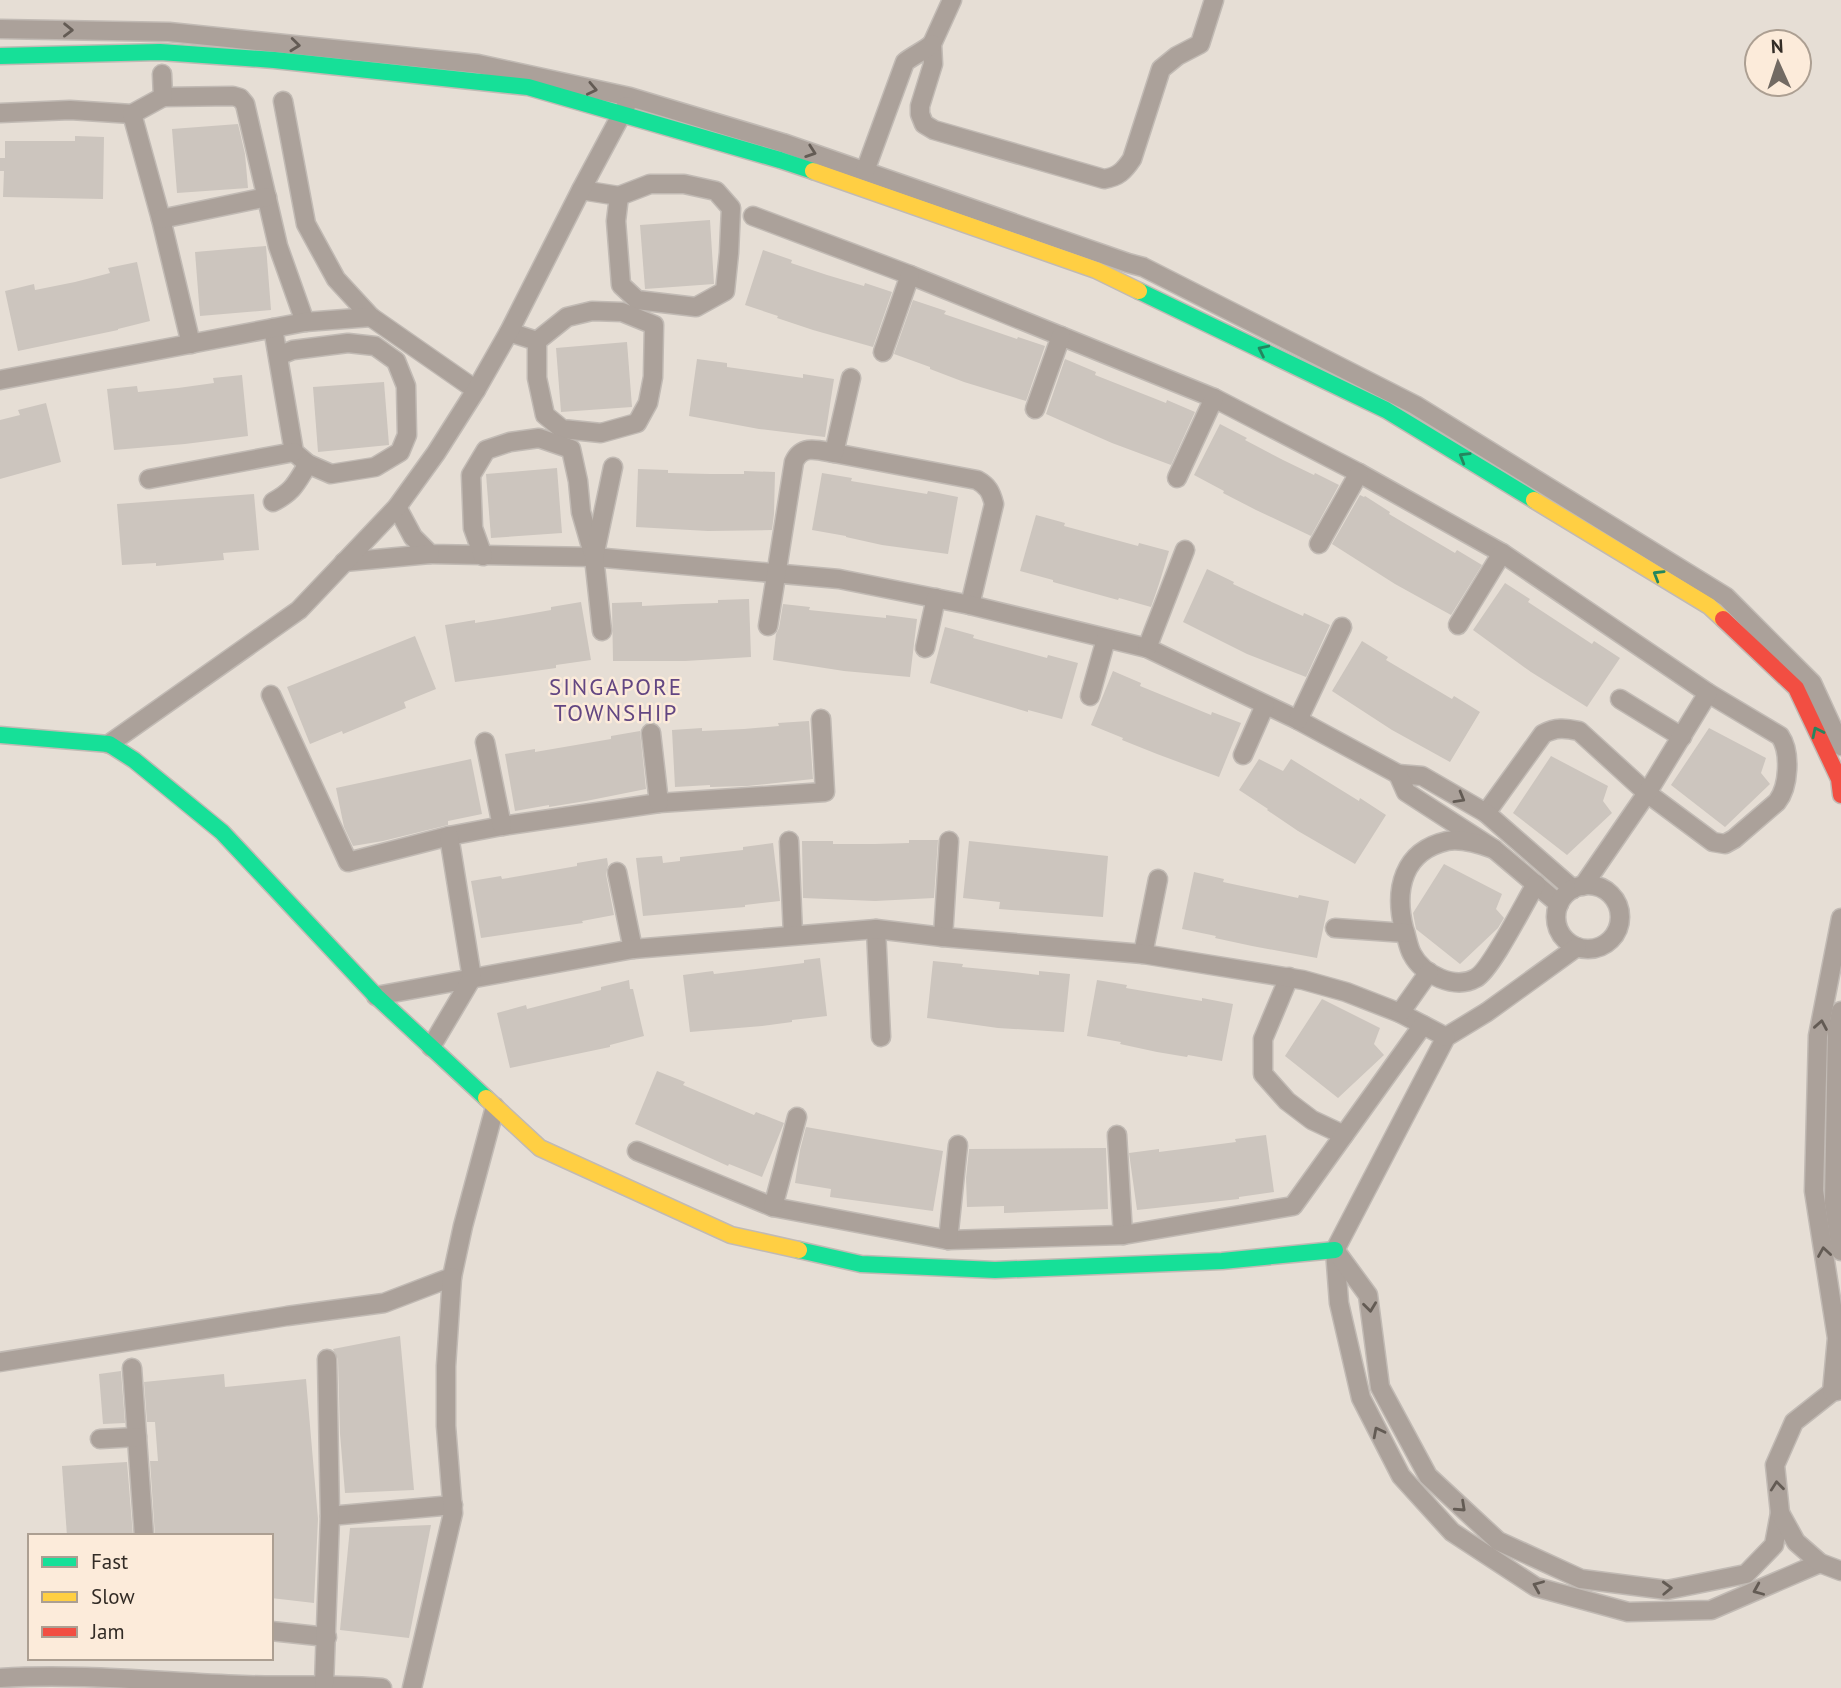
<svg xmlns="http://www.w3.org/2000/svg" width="1841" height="1688" font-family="'PT Sans',sans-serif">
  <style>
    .building { fill: #ccc5be }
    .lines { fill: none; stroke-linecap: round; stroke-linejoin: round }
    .street-casing { stroke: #c1bab4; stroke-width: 21 }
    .fast-casing { stroke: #c1bab4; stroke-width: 19 }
    .slow-casing { stroke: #c1bab4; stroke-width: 19 }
    .jam-casing { stroke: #c1bab4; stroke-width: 19 }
    .street { stroke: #aba19a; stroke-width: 18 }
    .fast { stroke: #16e098; stroke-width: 16 }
    .slow { stroke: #ffcf43; stroke-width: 16 }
    .jam { stroke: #f24e42; stroke-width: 16 }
    .oneway { stroke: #635b54 }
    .oneway2 { stroke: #24865f }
    .labels { text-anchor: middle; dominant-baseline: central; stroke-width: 5; stroke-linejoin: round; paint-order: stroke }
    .quarter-label { font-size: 23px; letter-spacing: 2px; fill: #624682; stroke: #fcebda }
  </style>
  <rect width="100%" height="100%" fill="#e6ded5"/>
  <g class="building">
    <polygon points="238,124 245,154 248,188 177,193 172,129"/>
    <polygon points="75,136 104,137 103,199 3,197 4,171 0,171 0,158 5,158 5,141 75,141"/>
    <polygon points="710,220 714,284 645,289 640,225"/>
    <polygon points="266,246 271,310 200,316 195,252"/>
    <polygon points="763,250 792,260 791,263 827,275 864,286 865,283 892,292 873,347 813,330 777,318 778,316 745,305"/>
    <polygon points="137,262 150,321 118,329 118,330 18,351 5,291 34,284 35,290 75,282 110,273 108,268"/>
    <polygon points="913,300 946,311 944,314 1017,339 1018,337 1045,346 1026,401 964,382 930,369 930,367 894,354"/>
    <polygon points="627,342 632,407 561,412 556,348"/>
    <polygon points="697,359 727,363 727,367 803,378 803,374 834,379 825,437 759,429 689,416"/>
    <polygon points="1065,359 1096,372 1095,375 1166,403 1167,400 1195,412 1171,465 1112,443 1046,414"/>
    <polygon points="242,375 248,436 185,444 114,450 107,389 137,386 138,392 178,388 214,383 213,378"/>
    <polygon points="384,382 389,445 318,452 313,387"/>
    <polygon points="46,403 61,462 0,479 0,420 20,415 18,410"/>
    <polygon points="1220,424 1247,438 1245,440 1283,460 1314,475 1315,473 1339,485 1311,536 1256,510 1223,493 1224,491 1194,475"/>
    <polygon points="557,468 562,533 491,538 486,474"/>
    <polygon points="638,469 668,470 668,473 710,474 744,474 744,471 775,472 774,514 772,530 708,531 636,527"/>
    <polygon points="822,473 852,478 851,481 927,494 928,491 958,497 948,554 882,545 846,537 846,536 812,530"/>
    <polygon points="254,494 259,550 223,553 224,560 156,566 156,563 122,565 117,504"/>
    <polygon points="1360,495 1364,497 1365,496 1390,512 1389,514 1455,553 1457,550 1482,565 1451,615 1395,584 1332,544"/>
    <polygon points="1036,515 1065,523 1064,526 1138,546 1139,543 1169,551 1159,584 1151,607 1119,598 1118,600 1089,592 1053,582 1053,580 1020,571"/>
    <polygon points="1207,569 1234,582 1233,584 1263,598 1303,616 1304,613 1330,625 1306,677 1247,654 1183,622"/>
    <polygon points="1505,583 1530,599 1528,602 1592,644 1594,641 1620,658 1587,707 1531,672 1473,630"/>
    <polygon points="749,599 751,657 685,661 613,661 612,603 642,602 642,606 684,604 718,603 718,600"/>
    <polygon points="581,602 591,660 556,665 556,668 455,682 445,625 475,620 475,623 523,615 551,610 551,607"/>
    <polygon points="783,604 810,607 809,610 886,618 886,615 917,619 910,677 844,671 773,660 776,634 779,628"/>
    <polygon points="945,627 974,635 973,638 1014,649 1047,658 1048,655 1078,663 1062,719 1028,710 1028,712 930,683"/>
    <polygon points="415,636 436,689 404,702 406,708 343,734 342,731 310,744 287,687"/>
    <polygon points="1362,641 1388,657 1386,660 1452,699 1454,696 1480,712 1450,762 1392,730 1332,691"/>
    <polygon points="1113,671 1141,683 1140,686 1211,715 1212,712 1241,723 1219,777 1157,754 1122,740 1123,738 1091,725"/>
    <polygon points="809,721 813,779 747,786 710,787 710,785 675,787 672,730 702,728 702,731 744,729 779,726 778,723"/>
    <polygon points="1709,728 1766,758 1761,773 1770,784 1725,827 1671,785"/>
    <polygon points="640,731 646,789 586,801 549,807 549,805 515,811 505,754 535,749 535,752 611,739 611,736"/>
    <polygon points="1551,756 1608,786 1603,801 1612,813 1567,855 1513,813"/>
    <polygon points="471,759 482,814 448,821 448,825 383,841 353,846 344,827 336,788"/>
    <polygon points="1259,759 1283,771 1291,759 1359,801 1360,798 1386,815 1355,864 1298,831 1267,810 1268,809 1239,790"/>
    <polygon points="909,840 938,840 934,898 875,901 803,898 802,841 833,841 833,844 875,844 909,843"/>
    <polygon points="969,841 1108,856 1103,917 999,909 1000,902 963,898"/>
    <polygon points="773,843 780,901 745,905 745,907 643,916 636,858 662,856 663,863 680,861 680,857 743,850 743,847"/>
    <polygon points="607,858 608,865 606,874 614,915 582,921 583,923 481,938 471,881 501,876 502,879 543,872 577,866 577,863"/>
    <polygon points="1444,864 1502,894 1496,909 1504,918 1498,928 1460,964 1416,929 1413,913"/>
    <polygon points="1194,872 1224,879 1223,882 1298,898 1299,895 1329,901 1317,958 1252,946 1215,938 1216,936 1182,929"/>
    <polygon points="820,958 827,1016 792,1020 792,1022 762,1026 690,1032 683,975 713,971 714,974 804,963 804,960"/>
    <polygon points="933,961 963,964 962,967 1004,971 1039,975 1039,971 1070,974 1064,1032 998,1028 927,1018"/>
    <polygon points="629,980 630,989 633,989 644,1036 610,1045 610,1047 510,1068 497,1013 526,1005 527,1009 574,997 601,990 601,987"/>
    <polygon points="1097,980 1127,985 1126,988 1202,1001 1202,998 1233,1004 1222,1061 1188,1055 1187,1057 1157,1052 1120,1044 1121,1042 1087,1036"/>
    <polygon points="1322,999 1380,1028 1374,1044 1384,1055 1338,1098 1285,1056"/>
    <polygon points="657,1071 685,1082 683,1085 754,1115 756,1112 784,1123 762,1177 729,1164 728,1166 635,1124"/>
    <polygon points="806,1127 943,1151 933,1211 830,1197 831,1189 795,1183 800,1150"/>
    <polygon points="1266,1135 1274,1192 1239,1197 1239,1199 1137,1210 1129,1153 1159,1149 1159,1152 1236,1142 1235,1139"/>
    <polygon points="1106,1148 1108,1209 1004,1213 1004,1206 967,1207 966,1178 969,1149"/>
    <polygon points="400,1336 414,1490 345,1493 340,1434 338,1359 333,1349"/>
    <polygon points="121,1371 125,1423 103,1424 99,1374"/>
    <polygon points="224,1374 225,1387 306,1379 318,1519 314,1603 271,1598 271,1536 155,1536 150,1461 158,1461 155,1422 147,1422 144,1382"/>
    <polygon points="127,1462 133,1536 67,1536 62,1466"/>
    <polygon points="431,1525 409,1638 340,1630 350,1528"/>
  </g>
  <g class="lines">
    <g class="street-casing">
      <g id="street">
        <path d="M952,0L932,44L933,64L920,106V114L924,124L934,130L1104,179C1118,177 1124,171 1132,159L1161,69L1177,56L1200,44L1214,0"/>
        <polyline points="0,29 169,32 478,64 630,97 783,143 1128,263 1143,267 1415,405 1726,597 1812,683 1841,746"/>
        <polyline points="163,97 233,96 240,98 245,104 278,246 305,322"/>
        <polyline points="283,101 306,224 336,279 371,317 476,390"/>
        <polyline points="0,113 70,110 132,114 163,97 162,74"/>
        <polyline points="132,114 161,219 191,344"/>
        <path d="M865,171L905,62C914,55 924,51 932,44"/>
        <polyline points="581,190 619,196 650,184 684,184 716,191 731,208 729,253 725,291 696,307 637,300 621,285 616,221 619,196"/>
        <path d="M753,216L910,275L1214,398L1359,473L1502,553L1708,693L1780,736C1791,752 1789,787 1777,802L1734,839L1725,844L1713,842L1647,793L1579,731C1565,728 1556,727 1543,734L1486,813"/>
        <polyline points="161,219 267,197"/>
        <polyline points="273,328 294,452 308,464 331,474 375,467 400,452 407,435 406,386 396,361 375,346 348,343 293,350 278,356"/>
        <polyline points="509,332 537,341 567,317 592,311 622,312 654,325 653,377 648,403 637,423 601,433 562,429 545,415 537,378 537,341"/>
        <polyline points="883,352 910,275"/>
        <polyline points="0,380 305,322 371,317"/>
        <polyline points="1035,409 1061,336"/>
        <path d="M834,453L977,480C988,486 991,492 994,504L970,605"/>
        <polyline points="1177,478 1214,398"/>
        <polyline points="149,479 294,452"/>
        <path d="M273,502C294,491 296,483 308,464"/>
        <polyline points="397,507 413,537 430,554 594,557 839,579 970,605 1147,648 1298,720 1398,774 1422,776 1486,813 1573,889"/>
        <polyline points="1319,544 1359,473"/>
        <polyline points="483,556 473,528 471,475 486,450 510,442 539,438 571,449 578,481 581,512 594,557"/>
        <polyline points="344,562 430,554"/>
        <polyline points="1458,625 1502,553"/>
        <path d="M768,626L794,462C802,444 818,450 834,453L851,378"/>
        <polyline points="602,631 594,557 613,467"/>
        <polyline points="925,648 936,598"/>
        <polyline points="1147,648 1185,550"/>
        <polyline points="271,695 348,862 449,836 502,826 659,803 825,792 821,719"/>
        <polyline points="1090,696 1106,639"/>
        <polyline points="1620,699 1682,737"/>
        <polyline points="1298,720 1342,627"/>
        <polyline points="651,733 659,803"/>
        <polyline points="485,742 502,826"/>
        <polyline points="109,744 299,610 397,507 436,453 476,390 509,332 581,190 626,106"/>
        <polyline points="1243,755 1265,705"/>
        <polyline points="1398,774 1406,792 1494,849 1559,904"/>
        <polyline points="789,841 793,935"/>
        <path d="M1494,849C1480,844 1462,838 1447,841C1403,851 1394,889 1404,929C1407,937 1408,947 1412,954C1423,975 1455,990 1476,978C1491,970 1525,902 1536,884"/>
        <polyline points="617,872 633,949"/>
        <circle cx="1588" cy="917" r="32"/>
        <polyline points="1583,886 1647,793 1708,693"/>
        <polyline points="1335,928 1405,933"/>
        <polyline points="876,929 881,1037"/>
        <polyline points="943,937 949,841"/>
        <polyline points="1577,947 1487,1012 1446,1037 1335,1250 1339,1303 1361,1398 1401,1476 1452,1532 1536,1587 1628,1612 1711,1610 1820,1563"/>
        <polyline points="1143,954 1158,879"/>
        <polyline points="1289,977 1263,1039 1263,1074 1287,1101 1312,1120 1344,1135"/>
        <polyline points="376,996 633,949 876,929 943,937 1143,954 1303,980 1346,992 1400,1013 1446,1037"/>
        <polyline points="1841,1011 1837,1031 1834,1203 1841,1251"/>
        <polyline points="1400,1013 1429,972"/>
        <polyline points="431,1047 472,978 449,836"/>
        <polyline points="1117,1135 1123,1235"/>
        <polyline points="637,1151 773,1207 948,1240 1123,1235 1293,1206 1423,1025"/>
        <polyline points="773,1207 797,1117"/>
        <polyline points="948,1240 958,1145"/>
        <polyline points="1335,1250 1368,1295 1380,1387 1428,1476 1498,1541 1581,1579 1667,1590 1746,1574 1774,1545 1780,1513"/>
        <polyline points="0,1362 287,1316 384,1303 452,1277 463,1226 495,1107"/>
        <polyline points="132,1368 144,1536"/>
        <polyline points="1841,1390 1832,1392 1794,1422 1775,1465 1780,1513 1796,1542 1820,1563 1841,1571"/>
        <polyline points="1832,1392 1837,1338 1814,1191 1818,1036 1841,918"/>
        <polyline points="100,1439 137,1437"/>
        <polyline points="330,1516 453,1505"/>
        <polyline points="271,1631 327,1637"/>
        <path d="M0,1678C81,1673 161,1682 242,1685C289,1687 336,1683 382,1688"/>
        <polyline points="324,1685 330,1516 327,1359"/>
        <polyline points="412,1688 453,1513 446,1426 446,1366 452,1277"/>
      </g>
    </g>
    <g class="fast-casing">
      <g id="fast">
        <polyline points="0,56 160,52 274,60 528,87 780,160 813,171"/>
        <polyline points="1139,291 1386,410 1534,500"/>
        <polyline points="0,735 109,744 134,760 222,832 376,996 486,1098"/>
        <polyline points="799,1250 861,1264 995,1270 1222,1261 1335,1250"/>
      </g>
    </g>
    <g class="slow-casing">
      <g id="slow">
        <polyline points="813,171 1096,270 1139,291"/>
        <polyline points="1534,500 1709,606 1723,619"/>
        <polyline points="486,1098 540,1148 731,1235 799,1250"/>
      </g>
    </g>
    <g class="jam-casing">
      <polyline id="jam" points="1723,619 1796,688 1839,779 1841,795"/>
    </g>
    <use href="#street" class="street"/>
    <use href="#fast" class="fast"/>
    <use href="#slow" class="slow"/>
    <use href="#jam" class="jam"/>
  </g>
  <defs><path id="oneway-chevron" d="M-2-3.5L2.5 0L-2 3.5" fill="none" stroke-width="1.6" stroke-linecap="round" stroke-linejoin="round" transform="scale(1.75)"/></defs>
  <g class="oneway">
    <use href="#oneway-chevron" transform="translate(68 30) rotate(1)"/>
    <use href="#oneway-chevron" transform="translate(295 45) rotate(6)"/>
    <use href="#oneway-chevron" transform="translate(592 89) rotate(12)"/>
    <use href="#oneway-chevron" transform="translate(811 152) rotate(19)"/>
    <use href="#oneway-chevron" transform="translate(1460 798) rotate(30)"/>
    <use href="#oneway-chevron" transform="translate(1821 1025) rotate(-80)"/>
    <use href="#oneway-chevron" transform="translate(1824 1252) rotate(-99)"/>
    <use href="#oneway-chevron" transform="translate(1370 1307) rotate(83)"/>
    <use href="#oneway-chevron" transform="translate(1378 1432) rotate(-117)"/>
    <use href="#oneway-chevron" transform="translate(1777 1486) rotate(-96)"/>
    <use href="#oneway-chevron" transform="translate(1461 1507) rotate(43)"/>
    <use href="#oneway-chevron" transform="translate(1538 1586) rotate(-157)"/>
    <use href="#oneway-chevron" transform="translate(1667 1588) rotate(-2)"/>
    <use href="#oneway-chevron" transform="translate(1758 1590) rotate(157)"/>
  </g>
  <g class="oneway2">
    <use href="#oneway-chevron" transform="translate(1263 350) rotate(-154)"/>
    <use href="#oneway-chevron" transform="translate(1464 457) rotate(-149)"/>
    <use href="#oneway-chevron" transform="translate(1658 575) rotate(-149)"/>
    <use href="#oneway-chevron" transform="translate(1817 732) rotate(-116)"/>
  </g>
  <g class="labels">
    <g class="quarter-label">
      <text x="616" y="686">SINGAPORE<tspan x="616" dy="26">TOWNSHIP</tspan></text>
    </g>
  </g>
  <rect x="28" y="1534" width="245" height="126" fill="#fcebda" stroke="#ac9f92" stroke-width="2"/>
  <rect x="42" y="1557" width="35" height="10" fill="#16e098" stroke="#ac9f92" stroke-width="2"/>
  <text x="91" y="1569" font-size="21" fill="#332c26">Fast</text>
  <rect x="42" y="1592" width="35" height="10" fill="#ffcf43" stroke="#ac9f92" stroke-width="2"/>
  <text x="91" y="1604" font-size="21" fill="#332c26">Slow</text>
  <rect x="42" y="1627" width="35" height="10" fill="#f24e42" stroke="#ac9f92" stroke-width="2"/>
  <text x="91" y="1639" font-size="21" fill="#332c26">Jam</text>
  <g transform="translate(1778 63) rotate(357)"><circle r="33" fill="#fcebda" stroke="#ac9f92" stroke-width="2"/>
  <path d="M0-5L12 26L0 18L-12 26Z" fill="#726a63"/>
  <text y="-10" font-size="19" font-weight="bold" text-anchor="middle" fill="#332c26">N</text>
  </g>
</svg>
